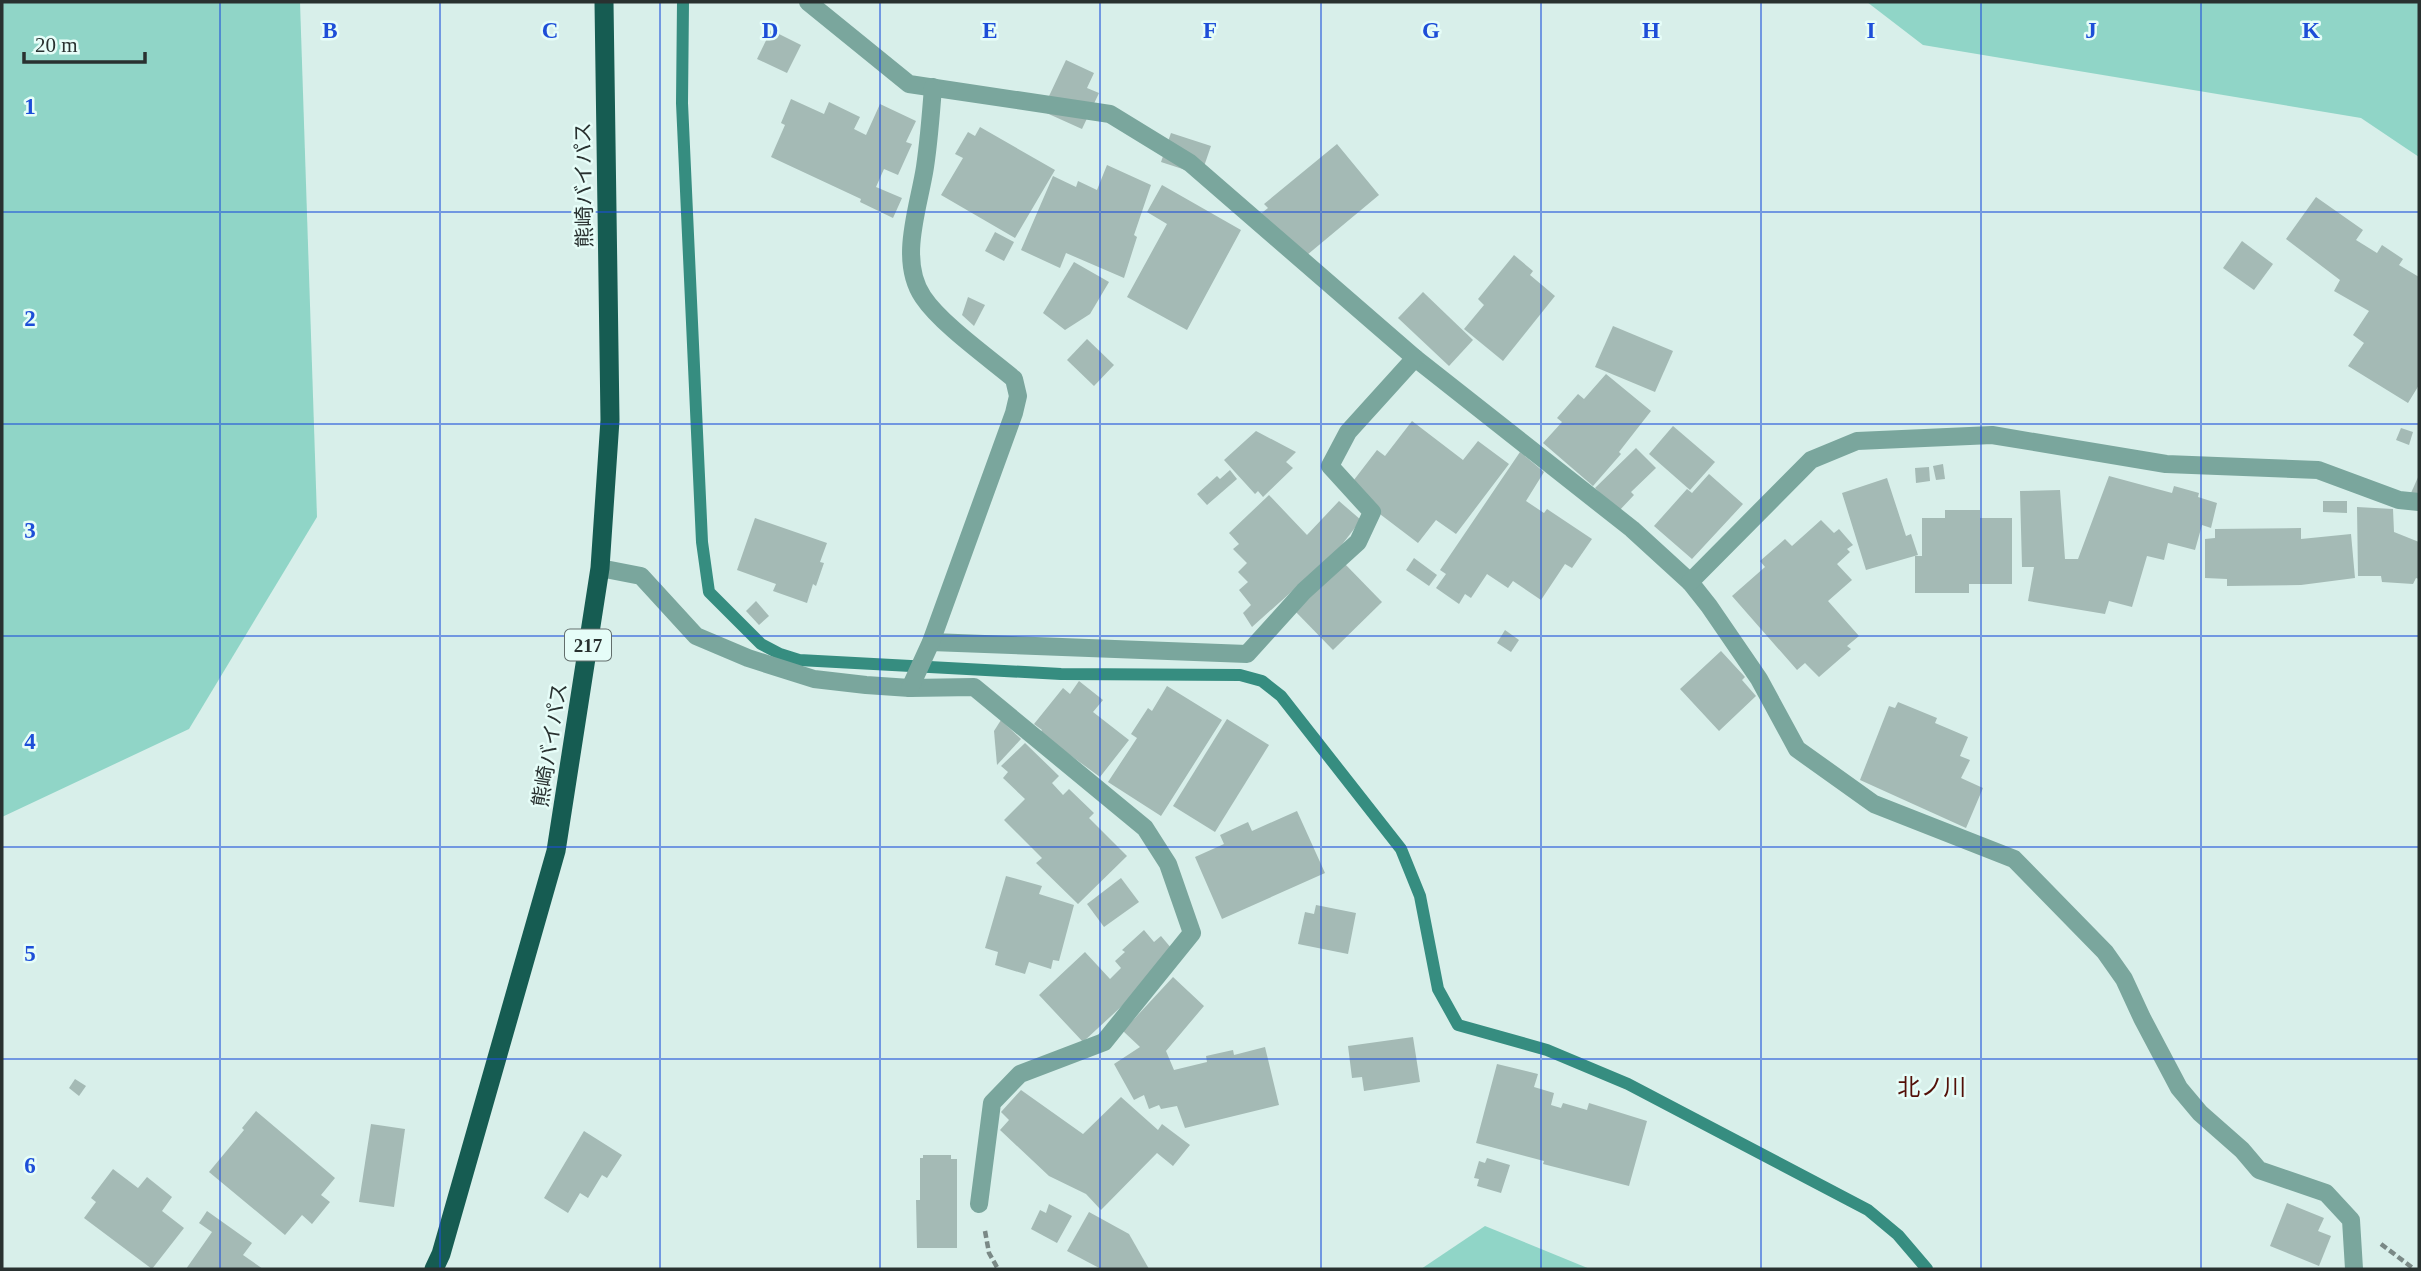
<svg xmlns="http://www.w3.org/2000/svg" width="2421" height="1271" font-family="'Times New Roman','Noto Sans JP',serif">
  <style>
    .green { fill: #90d5c7 }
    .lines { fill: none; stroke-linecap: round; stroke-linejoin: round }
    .stream { stroke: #368d80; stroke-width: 12 }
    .building { fill: #a4bab5 }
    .path { stroke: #7a8986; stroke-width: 4.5; stroke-dasharray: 7 3.5; stroke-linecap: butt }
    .minor { stroke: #7aa69d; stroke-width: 18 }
    .trunk { stroke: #165c52; stroke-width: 19 }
    .grid { fill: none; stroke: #1d4ed8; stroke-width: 2; stroke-opacity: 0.55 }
    .labels { text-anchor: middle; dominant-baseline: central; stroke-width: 5; stroke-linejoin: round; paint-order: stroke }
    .shield { fill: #e6fdf8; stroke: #626e6c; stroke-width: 2 }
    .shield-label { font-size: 19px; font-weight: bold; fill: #293130 }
    .street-label { font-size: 21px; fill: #293130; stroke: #e6fdf8 }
    .neighbourhood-label { font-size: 23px; fill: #531008; stroke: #e6fdf8 }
    .grid-label { font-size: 23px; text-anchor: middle; font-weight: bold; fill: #1d4ed8; stroke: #e6fdf8; stroke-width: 5; stroke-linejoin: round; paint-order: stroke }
  </style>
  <rect width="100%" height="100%" fill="#d8efea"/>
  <g class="green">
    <polygon points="2,2 300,2 317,517 189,729 2,817"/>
    <polygon points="1867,2 2419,2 2419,157 2361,118 1923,45"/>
    <polygon points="1485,1226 1590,1269 1421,1269"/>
  </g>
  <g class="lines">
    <polyline class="stream" points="683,2 682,103 702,542 709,592 761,644 780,654 799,660 1061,674 1240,675 1262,681 1281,696 1401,849 1420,896 1438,989 1458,1025 1547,1050 1628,1084 1868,1210 1898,1235 1927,1269"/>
  </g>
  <g class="building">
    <polygon points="771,30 801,45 787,73 757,59"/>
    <polygon points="1066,60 1094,73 1087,88 1099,93 1082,129 1042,111"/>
    <polygon points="791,99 824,114 829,102 860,117 854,129 866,135 880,104 916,121 906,142 912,144 898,175 884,169 876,187 902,198 893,218 860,202 861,199 771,157 785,125 781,123"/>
    <polygon points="980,127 1055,170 1015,238 941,195 963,158 955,154 968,132 975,136"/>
    <polygon points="1171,133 1211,146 1201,175 1161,162"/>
    <polygon points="1337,144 1379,195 1307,255 1258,216 1268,208 1264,204"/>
    <polygon points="1107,165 1151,185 1134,235 1137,237 1124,278 1066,253 1060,268 1021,250 1053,176 1076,187 1078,181 1097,190"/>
    <polygon points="1162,185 1241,230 1187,330 1127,297 1167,224 1147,212"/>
    <polygon points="2316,197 2363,230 2356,240 2377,253 2382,245 2403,259 2399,265 2419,277 2419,385 2408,403 2348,366 2364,343 2353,335 2369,311 2334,291 2340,280 2286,239"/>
    <polygon points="995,232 1014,242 1004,261 985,251"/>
    <polygon points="2242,241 2273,264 2254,290 2223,268"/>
    <polygon points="1514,255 1533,271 1530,275 1555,296 1503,361 1464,329 1484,305 1478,299"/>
    <polygon points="1074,262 1109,282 1090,314 1065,330 1043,313"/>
    <polygon points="1423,292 1473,340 1449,366 1398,318"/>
    <polygon points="968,297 985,305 974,326 962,315"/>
    <polygon points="1613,326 1673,351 1655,392 1595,367"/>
    <polygon points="1087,339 1114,365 1094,386 1067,360"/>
    <polygon points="1606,374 1651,411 1619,452 1621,454 1593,486 1543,443 1562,422 1557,418 1578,394 1584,399"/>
    <polygon points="1412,421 1463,460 1478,441 1509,464 1456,534 1436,520 1418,543 1347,489 1377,450 1385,456"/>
    <polygon points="1673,426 1715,462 1690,490 1649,454"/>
    <polygon points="2401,428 2413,432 2409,445 2396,440"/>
    <polygon points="1256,431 1296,452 1286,462 1293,468 1263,497 1258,491 1255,494 1224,460"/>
    <polygon points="1636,448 1656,468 1631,492 1634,495 1618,512 1595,488"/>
    <polygon points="1520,452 1544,472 1526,501 1544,513 1547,509 1592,539 1572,568 1565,564 1541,600 1513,581 1508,588 1487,574 1471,598 1465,594 1459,604 1436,588 1446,574 1440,570"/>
    <polygon points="1943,464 1945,479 1936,480 1933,466"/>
    <polygon points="1929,467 1930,481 1916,483 1915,468"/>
    <polygon points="1230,470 1237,479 1207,505 1197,494 1217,476 1220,479"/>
    <polygon points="1709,474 1743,504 1692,559 1654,526 1687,489 1692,493"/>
    <polygon points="2419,475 2419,494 2411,493"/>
    <polygon points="2109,476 2172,493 2174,486 2199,493 2198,497 2217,503 2211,528 2202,525 2195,550 2168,543 2164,560 2147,556 2132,607 2109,601 2105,614 2028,601 2034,567 2022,567 2020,491 2060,490 2065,559 2078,559"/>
    <polygon points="1887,478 1906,536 1911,534 1918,555 1866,570 1842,493"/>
    <polygon points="1269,495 1307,535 1339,501 1361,520 1337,551 1252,627 1243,613 1251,605 1239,590 1248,582 1238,572 1247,563 1233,549 1239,544 1229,533"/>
    <polygon points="2323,501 2347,501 2347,513 2323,512"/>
    <polygon points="2357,507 2393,509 2394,532 2419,542 2419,579 2416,578 2413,584 2382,582 2381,576 2358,576"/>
    <polygon points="1945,510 1980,510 1980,518 2012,518 2012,584 1969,584 1969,593 1915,593 1915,556 1922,556 1922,518 1945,518"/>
    <polygon points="755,518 827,543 820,562 824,563 816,586 813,584 807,603 773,591 776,584 737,570"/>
    <polygon points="1821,520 1834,533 1839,529 1853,545 1847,549 1850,552 1837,564 1852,580 1828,601 1859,636 1847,646 1851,649 1819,677 1805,663 1797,670 1732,596 1765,567 1760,561 1785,539 1792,546"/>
    <polygon points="2301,528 2301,539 2351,534 2355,578 2301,585 2227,586 2227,579 2205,578 2205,539 2215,538 2215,529"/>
    <polygon points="1414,558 1437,575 1429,586 1406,570"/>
    <polygon points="1343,562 1382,602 1333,650 1294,610"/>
    <polygon points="756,601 769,616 759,625 746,611"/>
    <polygon points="1505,630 1519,640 1511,652 1497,643"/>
    <polygon points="1721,651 1745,677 1742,680 1756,696 1719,731 1680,689"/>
    <polygon points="1079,681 1103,700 1093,712 1129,740 1100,777 1040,733 1042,730 1034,724 1063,688 1070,694"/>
    <polygon points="1167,686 1222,720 1161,816 1108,782 1137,738 1131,734 1148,708 1152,711"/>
    <polygon points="1898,702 1937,718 1935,723 1968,737 1960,756 1970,760 1961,778 1983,788 1966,828 1860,780 1889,706 1895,708"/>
    <polygon points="1227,719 1269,745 1215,832 1173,806"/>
    <polygon points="1001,720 1021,739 997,765 994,731"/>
    <polygon points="1025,743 1059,776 1052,783 1063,795 1069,789 1094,813 1089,818 1127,856 1078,904 1036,863 1042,858 1004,820 1025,799 1003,778 1008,772 1001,766"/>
    <polygon points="1297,811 1325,873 1222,919 1195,857 1224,844 1220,835 1248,822 1252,831"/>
    <polygon points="1006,876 1042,886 1039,894 1074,905 1059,961 1053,960 1051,969 1029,962 1025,974 995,965 998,952 985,948"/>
    <polygon points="1121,878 1139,902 1104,927 1087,904"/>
    <polygon points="1316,905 1356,913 1348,954 1298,944 1305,912 1314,914"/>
    <polygon points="1144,930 1154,942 1161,936 1177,955 1083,1042 1039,995 1085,952 1110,979 1121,968 1115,961 1125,952 1122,950"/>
    <polygon points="1173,977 1204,1006 1166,1051 1174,1070 1207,1062 1206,1056 1233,1050 1234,1055 1265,1047 1279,1105 1185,1128 1177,1106 1161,1109 1159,1105 1149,1109 1144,1095 1134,1100 1114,1064 1140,1047 1123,1031"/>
    <polygon points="1413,1037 1420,1082 1364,1091 1362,1077 1352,1078 1348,1046"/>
    <polygon points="1497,1064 1538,1074 1534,1087 1554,1093 1551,1105 1561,1108 1563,1103 1587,1110 1589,1103 1647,1121 1629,1186 1543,1164 1544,1161 1476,1143"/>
    <polygon points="75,1079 86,1086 79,1096 69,1088"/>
    <polygon points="1021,1090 1083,1134 1121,1097 1158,1130 1162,1124 1190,1145 1173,1166 1157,1153 1101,1210 1086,1194 1049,1176 1000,1130 1009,1120 1001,1112"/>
    <polygon points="256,1111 335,1178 321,1195 330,1202 312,1224 302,1215 285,1235 209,1172 244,1130 242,1128"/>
    <polygon points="371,1124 405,1129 394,1207 359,1202"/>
    <polygon points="584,1131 622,1155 607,1178 602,1175 588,1198 580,1193 568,1213 544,1198"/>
    <polygon points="923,1155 951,1155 951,1159 957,1159 957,1248 917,1248 916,1200 920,1200 920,1158 923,1158"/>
    <polygon points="1487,1158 1510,1165 1501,1193 1477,1186 1479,1179 1474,1178 1479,1161 1485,1163"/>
    <polygon points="113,1169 138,1188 147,1177 172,1197 162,1211 184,1228 152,1269 84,1218 96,1202 91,1198"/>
    <polygon points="2287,1203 2324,1218 2318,1231 2331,1236 2319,1266 2270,1246"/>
    <polygon points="1049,1204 1072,1216 1057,1243 1031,1229 1040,1210 1046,1213"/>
    <polygon points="207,1211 252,1243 243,1255 263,1269 186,1269 212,1232 199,1223"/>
    <polygon points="1089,1212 1129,1234 1149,1269 1101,1269 1067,1251"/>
  </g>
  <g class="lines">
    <g class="path">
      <polyline points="985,1231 989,1253 998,1269"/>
      <polyline points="2381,1244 2414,1269"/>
    </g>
    <g class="minor">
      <polyline points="808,2 909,84 1110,114 1190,163 1415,358 1632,529 1690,582 1709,606 1759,679 1797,749 1874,804 2014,859 2105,952 2124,979 2142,1018 2179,1088 2200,1113 2242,1150 2259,1170 2326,1193 2351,1220 2354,1269"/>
      <polyline points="600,568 641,576 696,636 748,658 814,679 866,685 910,688 974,687 1145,828 1168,864 1192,933 1104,1042 1020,1074 992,1103 979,1204"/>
      <polyline points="1690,582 1811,460 1857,441 1992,435 2166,464 2318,470 2399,500 2419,502"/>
      <polyline points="931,642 1247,654 1304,591 1358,542 1372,512 1330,466 1348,432 1415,358"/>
      <path d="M910,688L931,642L1014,413L1018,396L1014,379C989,358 941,324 923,297C898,260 919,207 925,167C929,140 931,114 933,87"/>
    </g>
    <polyline class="trunk" points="434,1269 441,1254 556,851 600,568 610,420 604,2"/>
  </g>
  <path class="grid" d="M220,2V1269M440,2V1269M660,2V1269M880,2V1269M1100,2V1269M1321,2V1269M1541,2V1269M1761,2V1269M1981,2V1269M2201,2V1269M2,212H2419M2,424H2419M2,636H2419M2,847H2419M2,1059H2419"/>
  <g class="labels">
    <rect class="shield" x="565" y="629.5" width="46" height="31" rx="5"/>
    <g class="shield-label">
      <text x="588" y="645">217</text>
    </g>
    <g class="street-label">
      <text transform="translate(584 185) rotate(-91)">熊崎バイパス</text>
      <text transform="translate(550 745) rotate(-81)">熊崎バイパス</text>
    </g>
    <g class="neighbourhood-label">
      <text x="1932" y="1087">北ノ川</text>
    </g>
  </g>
  <g class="grid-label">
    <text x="330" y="38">B</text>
    <text x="550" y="38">C</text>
    <text x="770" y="38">D</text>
    <text x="990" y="38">E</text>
    <text x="1210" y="38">F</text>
    <text x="1431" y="38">G</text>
    <text x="1651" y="38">H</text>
    <text x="1871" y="38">I</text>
    <text x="2091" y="38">J</text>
    <text x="2311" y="38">K</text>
    <text x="30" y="114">1</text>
    <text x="30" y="326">2</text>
    <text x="30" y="538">3</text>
    <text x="30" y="749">4</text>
    <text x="30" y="961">5</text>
    <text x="30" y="1173">6</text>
  </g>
  <rect width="2421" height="1271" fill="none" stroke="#293130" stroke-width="7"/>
  <path d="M24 52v10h121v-10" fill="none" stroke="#293130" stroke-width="3.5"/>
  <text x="35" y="52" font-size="21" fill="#293130" stroke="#e6fdf8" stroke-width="5" paint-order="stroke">20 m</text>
</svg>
